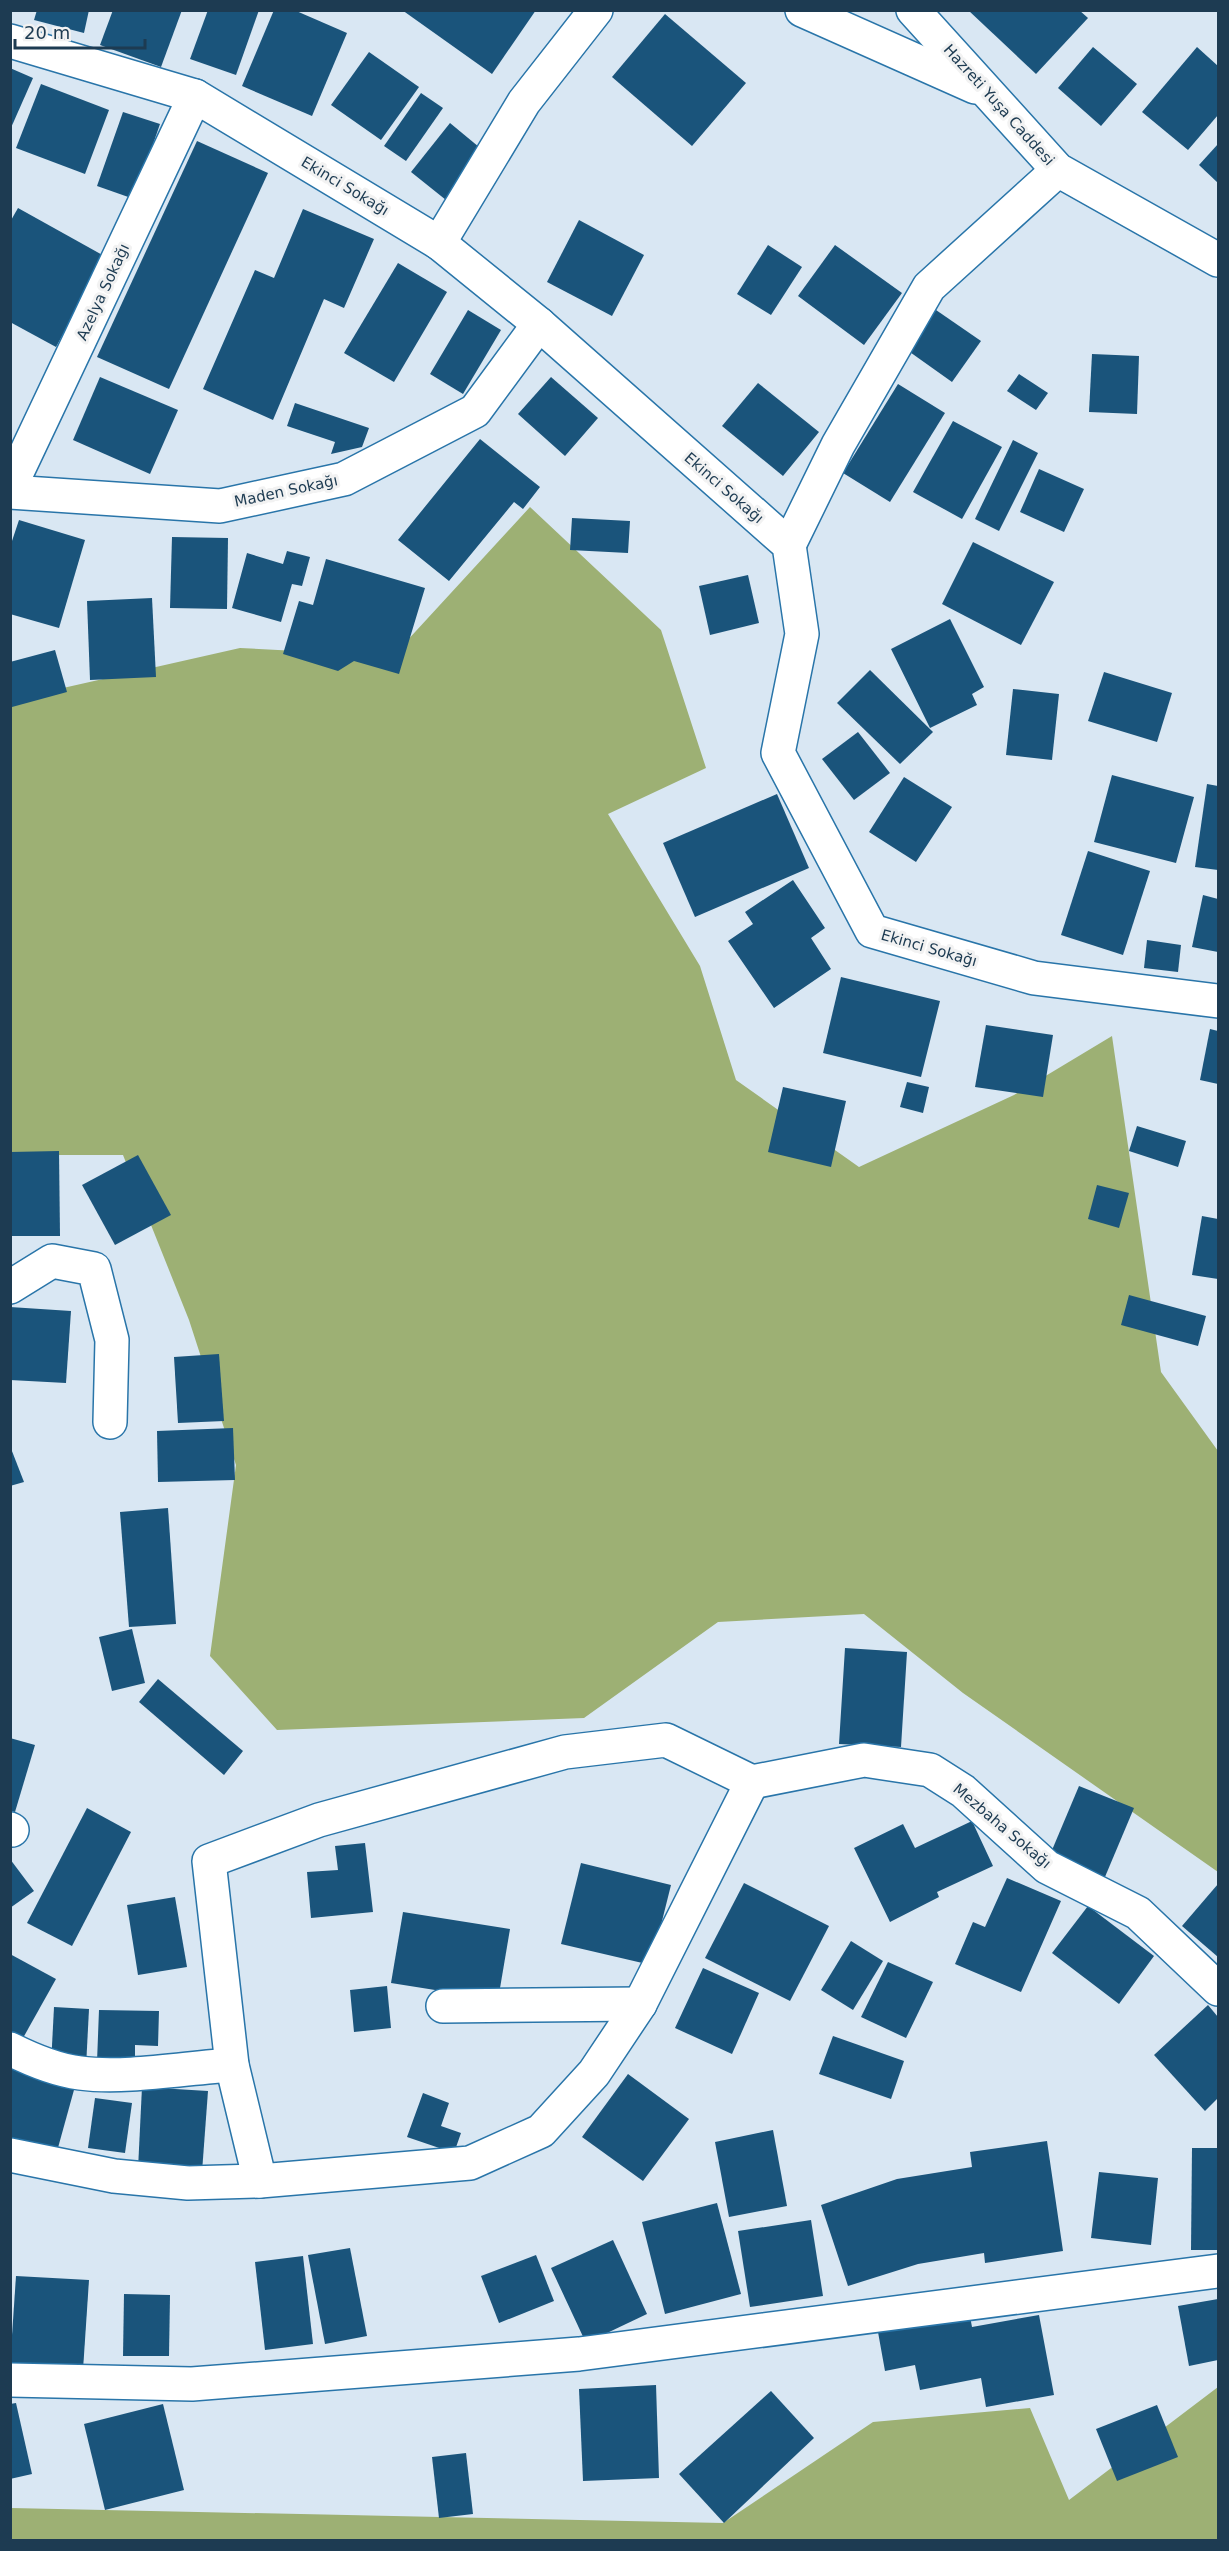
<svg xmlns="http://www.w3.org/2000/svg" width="1229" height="2551" font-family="'DejaVu Sans',sans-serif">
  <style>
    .forest { fill: #9db074 }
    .building { fill: #1a547b }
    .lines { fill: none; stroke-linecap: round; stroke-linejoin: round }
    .minor-casing { stroke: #2975a9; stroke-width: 36 }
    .minor { stroke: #fff; stroke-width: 33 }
    .labels { text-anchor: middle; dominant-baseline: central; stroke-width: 6; stroke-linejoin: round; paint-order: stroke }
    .street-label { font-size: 15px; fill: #1d3b52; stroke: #f2f2f2 }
  </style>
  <rect width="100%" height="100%" fill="#d9e7f3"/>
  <g class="forest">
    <polygon points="530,507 661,630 706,768 608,814 700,966 736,1080 859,1167 1014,1095 1112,1036 1161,1372 1218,1451 1218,1872 963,1693 864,1614 718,1622 584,1718 277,1730 210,1656 236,1465 189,1320 123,1155 11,1155 10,700 240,648 393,656"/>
    <polygon points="1218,2387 1218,2540 11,2540 11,2508 723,2523 873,2422 1030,2408 1069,2500"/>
  </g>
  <g class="building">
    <polygon points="37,10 89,10 84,33 34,20"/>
    <polygon points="113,10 182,10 161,67 100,45"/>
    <polygon points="208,10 259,10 236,75 190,59"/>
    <polygon points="274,10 294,10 347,33 312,116 242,86"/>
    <polygon points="402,10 536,10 492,74"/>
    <polygon points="968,10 1079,10 1088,18 1036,74"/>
    <polygon points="665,14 746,83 692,146 612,77"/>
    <polygon points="1093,47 1137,84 1101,126 1058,88"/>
    <polygon points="1197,47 1218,66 1218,115 1188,150 1142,112"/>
    <polygon points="369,52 419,87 381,140 331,105"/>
    <polygon points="10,68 33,78 10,130"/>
    <polygon points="41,84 109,110 85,174 16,148"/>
    <polygon points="421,93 443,108 406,161 384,146"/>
    <polygon points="123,112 160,124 134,199 97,186"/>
    <polygon points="450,123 485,152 446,200 411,172"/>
    <polygon points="197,141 268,173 169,389 97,357"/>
    <polygon points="1218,144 1218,183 1199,165"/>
    <polygon points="18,208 106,257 56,347 10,322 10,222"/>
    <polygon points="303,209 374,239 344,308 324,299 273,420 203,389 255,270 274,278"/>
    <polygon points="579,220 644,255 612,316 547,282"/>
    <polygon points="768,245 802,267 771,315 737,294"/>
    <polygon points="835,245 902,293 864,345 798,296"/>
    <polygon points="398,263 447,292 394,382 344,353"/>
    <polygon points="468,310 501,330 463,394 430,374"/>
    <polygon points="936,310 981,341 952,382 907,350"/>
    <polygon points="1092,354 1139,356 1137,414 1089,412"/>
    <polygon points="1019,374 1048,393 1036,410 1007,391"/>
    <polygon points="100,377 178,410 150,474 73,440"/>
    <polygon points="551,377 598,418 565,456 518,414"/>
    <polygon points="758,383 819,432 783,476 722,426"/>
    <polygon points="898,384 945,413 890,502 843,473"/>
    <polygon points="295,403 369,428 362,447 331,454 335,442 287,426"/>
    <polygon points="953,421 1002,447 962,519 913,492"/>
    <polygon points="480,439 540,487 523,509 514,502 449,581 398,540"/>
    <polygon points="1013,440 1038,453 999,531 975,519"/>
    <polygon points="1039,469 1084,489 1064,532 1020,512"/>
    <polygon points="572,518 630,521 628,553 570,550"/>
    <polygon points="19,520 85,540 59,628 10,614 10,547"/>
    <polygon points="172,537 228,538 227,609 170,608"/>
    <polygon points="973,542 1054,582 1021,645 942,604"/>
    <polygon points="287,551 310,557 302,586 292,584 281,622 232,608 247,553 283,564"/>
    <polygon points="326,559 425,588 399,674 354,661 338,671 283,654 299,601 313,605"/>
    <polygon points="748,575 759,623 710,635 699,586"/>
    <polygon points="152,598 156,677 90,680 87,601"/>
    <polygon points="950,619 984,687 972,694 977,705 930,728 891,649"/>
    <polygon points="55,650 67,692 12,707 10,662"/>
    <polygon points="870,670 933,732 900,764 837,703"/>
    <polygon points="1104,672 1172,693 1157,742 1088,721"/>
    <polygon points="1013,689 1059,694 1052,760 1006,755"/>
    <polygon points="858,732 890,773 854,800 822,759"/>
    <polygon points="1112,775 1194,797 1176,863 1094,842"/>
    <polygon points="904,777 952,807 916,862 869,832"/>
    <polygon points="1207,784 1218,786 1218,870 1195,867"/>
    <polygon points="777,794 809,868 695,917 663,843"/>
    <polygon points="1088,851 1150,871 1123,955 1061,935"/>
    <polygon points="793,880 825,928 811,938 831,969 774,1008 728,941 753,924 745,912"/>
    <polygon points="1203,895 1218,899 1218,952 1192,947"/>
    <polygon points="1147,940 1181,945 1178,972 1144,968"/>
    <polygon points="841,977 940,1001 921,1077 823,1053"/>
    <polygon points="986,1025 1053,1035 1043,1097 975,1087"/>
    <polygon points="1210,1029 1218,1031 1218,1084 1200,1080"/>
    <polygon points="907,1082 929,1087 923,1113 900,1107"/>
    <polygon points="783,1087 846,1101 831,1167 768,1152"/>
    <polygon points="1137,1126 1186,1141 1178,1167 1129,1151"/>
    <polygon points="59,1151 60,1236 10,1236 10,1152"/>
    <polygon points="138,1155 171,1215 115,1245 82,1185"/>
    <polygon points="1097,1185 1129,1193 1119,1228 1088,1219"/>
    <polygon points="1202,1216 1218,1219 1218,1279 1192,1275"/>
    <polygon points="1129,1295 1206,1316 1198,1346 1121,1325"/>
    <polygon points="10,1307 71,1311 66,1383 10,1380"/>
    <polygon points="219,1354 224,1421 178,1423 174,1357"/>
    <polygon points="233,1428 235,1480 158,1482 157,1431"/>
    <polygon points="10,1446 24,1482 10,1486"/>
    <polygon points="168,1508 176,1624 129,1627 120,1512"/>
    <polygon points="132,1629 145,1683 112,1691 99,1637"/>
    <polygon points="845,1648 907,1652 901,1747 839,1744"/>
    <polygon points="158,1679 243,1751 224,1775 139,1702"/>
    <polygon points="10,1738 35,1745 15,1812 10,1811"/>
    <polygon points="1079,1786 1134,1808 1102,1884 1047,1862"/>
    <polygon points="87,1808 131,1832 72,1946 27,1923"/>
    <polygon points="972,1821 993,1866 937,1892 939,1897 890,1922 854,1848 903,1824 915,1848"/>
    <polygon points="365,1843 373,1912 311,1918 307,1872 338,1870 335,1846"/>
    <polygon points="10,1859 34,1891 10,1908"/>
    <polygon points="581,1863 671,1885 651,1965 561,1944"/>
    <polygon points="1007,1878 1061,1901 1021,1992 955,1964 973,1922 985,1927"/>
    <polygon points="744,1883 829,1926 790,2001 705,1958"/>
    <polygon points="1218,1884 1218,1957 1182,1926"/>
    <polygon points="175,1897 187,1967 138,1975 127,1905"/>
    <polygon points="1088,1906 1154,1956 1119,2004 1052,1953"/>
    <polygon points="403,1912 510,1929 498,2000 391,1983"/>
    <polygon points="851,1941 883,1961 853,2010 821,1990"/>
    <polygon points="10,1954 56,1979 23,2038 10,2031"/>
    <polygon points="888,1962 933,1982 906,2038 861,2017"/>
    <polygon points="703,1968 759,1993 732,2054 675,2028"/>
    <polygon points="387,1986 391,2028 354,2032 350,1990"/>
    <polygon points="1208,2005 1218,2017 1218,2098 1205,2111 1154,2055"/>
    <polygon points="54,2007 89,2009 86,2067 51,2065"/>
    <polygon points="99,2010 159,2011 158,2046 135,2045 135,2063 97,2062"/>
    <polygon points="833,2036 904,2061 891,2099 819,2074"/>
    <polygon points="10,2066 77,2079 56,2155 10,2143"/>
    <polygon points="628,2074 689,2119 643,2181 582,2137"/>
    <polygon points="142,2087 208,2091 202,2172 138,2169"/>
    <polygon points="423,2093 449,2103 441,2126 461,2133 454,2153 407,2137"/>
    <polygon points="95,2098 132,2103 125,2153 88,2148"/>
    <polygon points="773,2130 787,2206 729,2217 715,2142"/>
    <polygon points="1047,2141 1063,2251 985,2263 984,2253 918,2264 848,2286 821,2205 897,2179 972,2167 970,2152"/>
    <polygon points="1192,2148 1218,2148 1218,2250 1191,2250"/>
    <polygon points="1099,2172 1158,2178 1151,2245 1091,2238"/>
    <polygon points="717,2203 741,2294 665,2314 642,2222"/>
    <polygon points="811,2220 823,2296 750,2307 738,2231"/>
    <polygon points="613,2240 647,2314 586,2343 551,2268"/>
    <polygon points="350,2248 367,2336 325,2344 308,2255"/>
    <polygon points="536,2255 554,2301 499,2323 481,2276"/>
    <polygon points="303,2256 313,2344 265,2350 255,2262"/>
    <polygon points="16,2276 89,2280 83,2370 10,2365"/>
    <polygon points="124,2294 170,2295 169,2356 123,2356"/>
    <polygon points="1218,2299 1218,2360 1189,2366 1178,2306"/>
    <polygon points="969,2311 972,2327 1039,2315 1054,2395 986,2407 981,2378 920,2390 915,2365 885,2371 878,2332"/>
    <polygon points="656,2385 659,2478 583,2481 579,2389"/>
    <polygon points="771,2391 814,2438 724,2523 679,2474"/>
    <polygon points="16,2403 32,2474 10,2479 10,2404"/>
    <polygon points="163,2404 184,2490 105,2510 84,2424"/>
    <polygon points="1157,2405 1178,2457 1117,2481 1096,2429"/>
    <polygon points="466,2453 473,2514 439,2518 432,2457"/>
  </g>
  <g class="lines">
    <g class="minor-casing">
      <g id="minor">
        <polyline points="802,10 975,87"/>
        <polyline points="913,10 1058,170 1218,260"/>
        <polyline points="10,41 195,96 439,243 539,324 789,545 802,634 778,753 872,931 1034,978 1218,1001"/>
        <polyline points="439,243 524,102 596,10"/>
        <polyline points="10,487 195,96"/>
        <polyline points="10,492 220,506 344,479 475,411 539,324"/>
        <polyline points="789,545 838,445 929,287 1058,170"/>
        <polyline points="10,1287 52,1261 94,1269 112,1340 110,1422"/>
        <polyline points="752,1782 864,1760 930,1770 963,1791 1047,1867 1138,1913 1218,1989"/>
        <polyline points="10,1829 12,1830"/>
        <polyline points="443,2006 640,2004"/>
        <path d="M10,2049C32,2060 55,2070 80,2073C125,2079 185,2068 232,2065"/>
        <polyline points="10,2155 114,2176 188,2183 260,2181 470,2163 541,2131 594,2073 640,2004 752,1782"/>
        <polyline points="260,2181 232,2065 209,1861 319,1820 565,1752 666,1740 752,1782"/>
        <polyline points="10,2380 192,2384 579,2354 1218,2271"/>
      </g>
    </g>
    <use href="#minor" class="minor"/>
  </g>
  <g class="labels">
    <g class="street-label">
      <text transform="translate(999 105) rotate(48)">Hazreti Yuşa Caddesi</text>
      <text transform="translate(345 186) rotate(31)">Ekinci Sokağı</text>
      <text transform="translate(103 292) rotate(-65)">Azelya Sokağı</text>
      <text transform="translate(724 488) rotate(41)">Ekinci Sokağı</text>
      <text transform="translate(286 491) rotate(-12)">Maden Sokağı</text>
      <text transform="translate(929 948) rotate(16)">Ekinci Sokağı</text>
      <text transform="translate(1002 1826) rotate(40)">Mezbaha Sokağı</text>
    </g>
  </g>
  <rect width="1229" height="2551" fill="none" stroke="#1d3b52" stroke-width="24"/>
  <path d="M15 39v9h130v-9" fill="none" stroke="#1d3b52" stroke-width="3"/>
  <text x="24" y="39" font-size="18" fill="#1d3b52" stroke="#f2f2f2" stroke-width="4.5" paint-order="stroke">20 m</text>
</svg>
